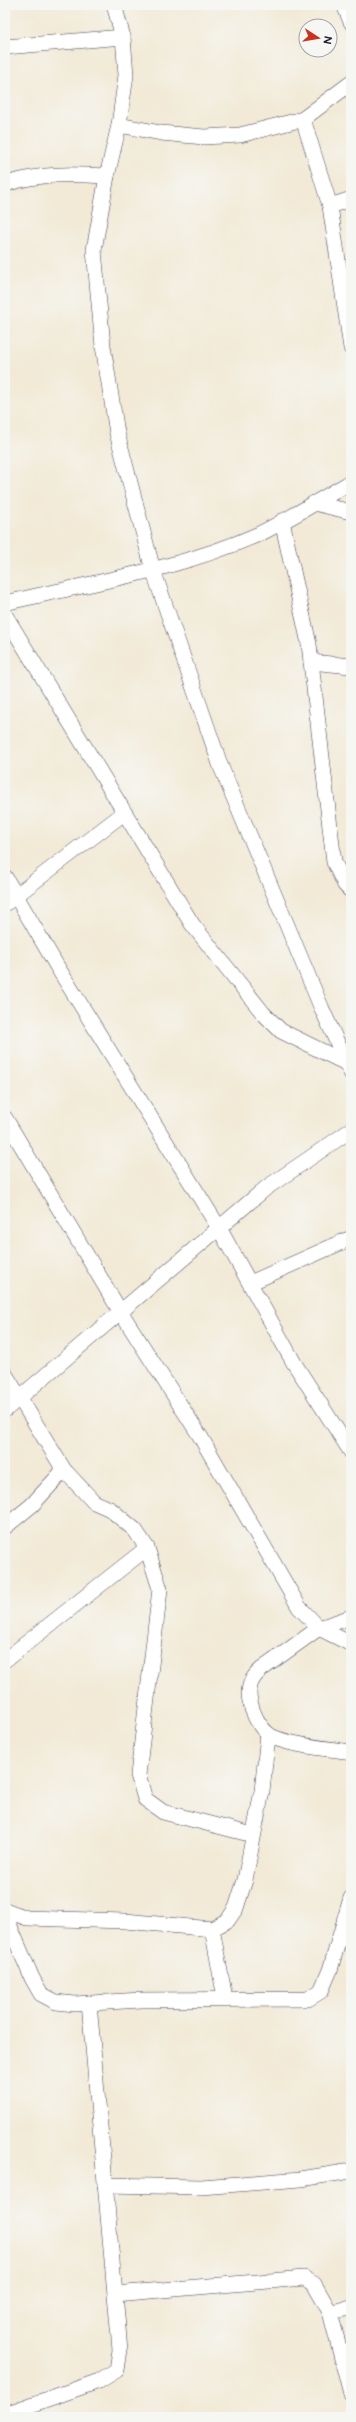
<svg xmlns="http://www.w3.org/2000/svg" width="356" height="2422" font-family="'Balsamiq Sans',sans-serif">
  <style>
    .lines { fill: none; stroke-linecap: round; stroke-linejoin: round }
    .minor-casing { stroke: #414052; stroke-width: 16 }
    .minor { stroke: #fff; stroke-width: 15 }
  </style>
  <rect width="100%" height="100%" fill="#f6f6f2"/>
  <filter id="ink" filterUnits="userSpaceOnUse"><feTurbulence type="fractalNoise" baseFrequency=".025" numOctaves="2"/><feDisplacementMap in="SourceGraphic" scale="8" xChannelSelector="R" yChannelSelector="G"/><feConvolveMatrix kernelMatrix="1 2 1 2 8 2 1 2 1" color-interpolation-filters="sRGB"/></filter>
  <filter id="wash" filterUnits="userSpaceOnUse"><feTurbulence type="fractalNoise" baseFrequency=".012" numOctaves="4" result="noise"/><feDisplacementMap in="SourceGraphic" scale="16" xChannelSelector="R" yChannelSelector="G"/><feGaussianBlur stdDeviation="0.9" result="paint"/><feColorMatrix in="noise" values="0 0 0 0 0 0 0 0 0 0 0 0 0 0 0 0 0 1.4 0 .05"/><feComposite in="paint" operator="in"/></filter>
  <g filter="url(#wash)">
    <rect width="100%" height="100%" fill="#f2ead7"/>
  </g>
  <g filter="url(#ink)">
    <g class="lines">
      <g class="minor-casing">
        <g id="minor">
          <polyline points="114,5 123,37 126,75 119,125 107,176 94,250 103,346 117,433 153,570 221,767 322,1009 351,1073"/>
          <polyline points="344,5 351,22"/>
          <polyline points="5,47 123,37"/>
          <polyline points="303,119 330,206 351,348"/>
          <polyline points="119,125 161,133 204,137 240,135 303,119 351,83"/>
          <path d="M5,184C43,173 68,174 107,176"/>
          <polyline points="330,206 351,199"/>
          <polyline points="314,503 351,512"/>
          <polyline points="282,521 309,644 334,862 345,885 351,891"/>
          <path d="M5,603C90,583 178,570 259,534C290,519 321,499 351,482"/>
          <polyline points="5,615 192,924 263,1013 281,1031 346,1063"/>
          <polyline points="311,662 351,666"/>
          <polyline points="5,877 58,968 219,1228 294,1363 351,1452"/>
          <polyline points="5,904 124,813"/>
          <polyline points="5,1118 120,1311 200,1436 299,1607 319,1628 351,1644"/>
          <polyline points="250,1283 351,1238"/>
          <polyline points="5,1374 64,1470 94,1502 110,1509 135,1530 147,1548 160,1589 138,1775 145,1799 163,1812 253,1835"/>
          <polyline points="5,1410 266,1188 351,1130"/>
          <polyline points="5,1527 32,1505 64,1470"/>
          <path d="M351,1617L319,1628L262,1669C251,1678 247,1687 250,1701C252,1712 258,1725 267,1733C279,1745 333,1749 351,1752"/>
          <polyline points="5,1660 147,1548"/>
          <polyline points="5,1910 27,1918 125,1921 212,1929 228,1920 236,1908 245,1880 262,1791 268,1734"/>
          <polyline points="5,1915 32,1978 41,1994 56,2002 75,2004 141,2000 308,1999 321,1991 330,1970 351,1898"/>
          <polyline points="212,1929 225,1998"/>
          <polyline points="105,2185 201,2187 301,2179 351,2171"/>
          <polyline points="115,2294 304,2278 314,2284 330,2312 351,2394"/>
          <polyline points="330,2312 351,2308"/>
          <polyline points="5,2414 99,2381 117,2370 120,2350 89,2003"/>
        </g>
      </g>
      <use href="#minor" class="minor"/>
    </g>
  </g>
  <rect width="356" height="2422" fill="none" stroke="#f6f6f2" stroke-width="20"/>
  <g transform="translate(318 38) rotate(102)"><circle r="19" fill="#f6f6f2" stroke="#a1a1a9"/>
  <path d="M0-3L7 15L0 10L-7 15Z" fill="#c8321e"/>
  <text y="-6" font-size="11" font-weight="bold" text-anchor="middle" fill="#22223b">N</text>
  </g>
</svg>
